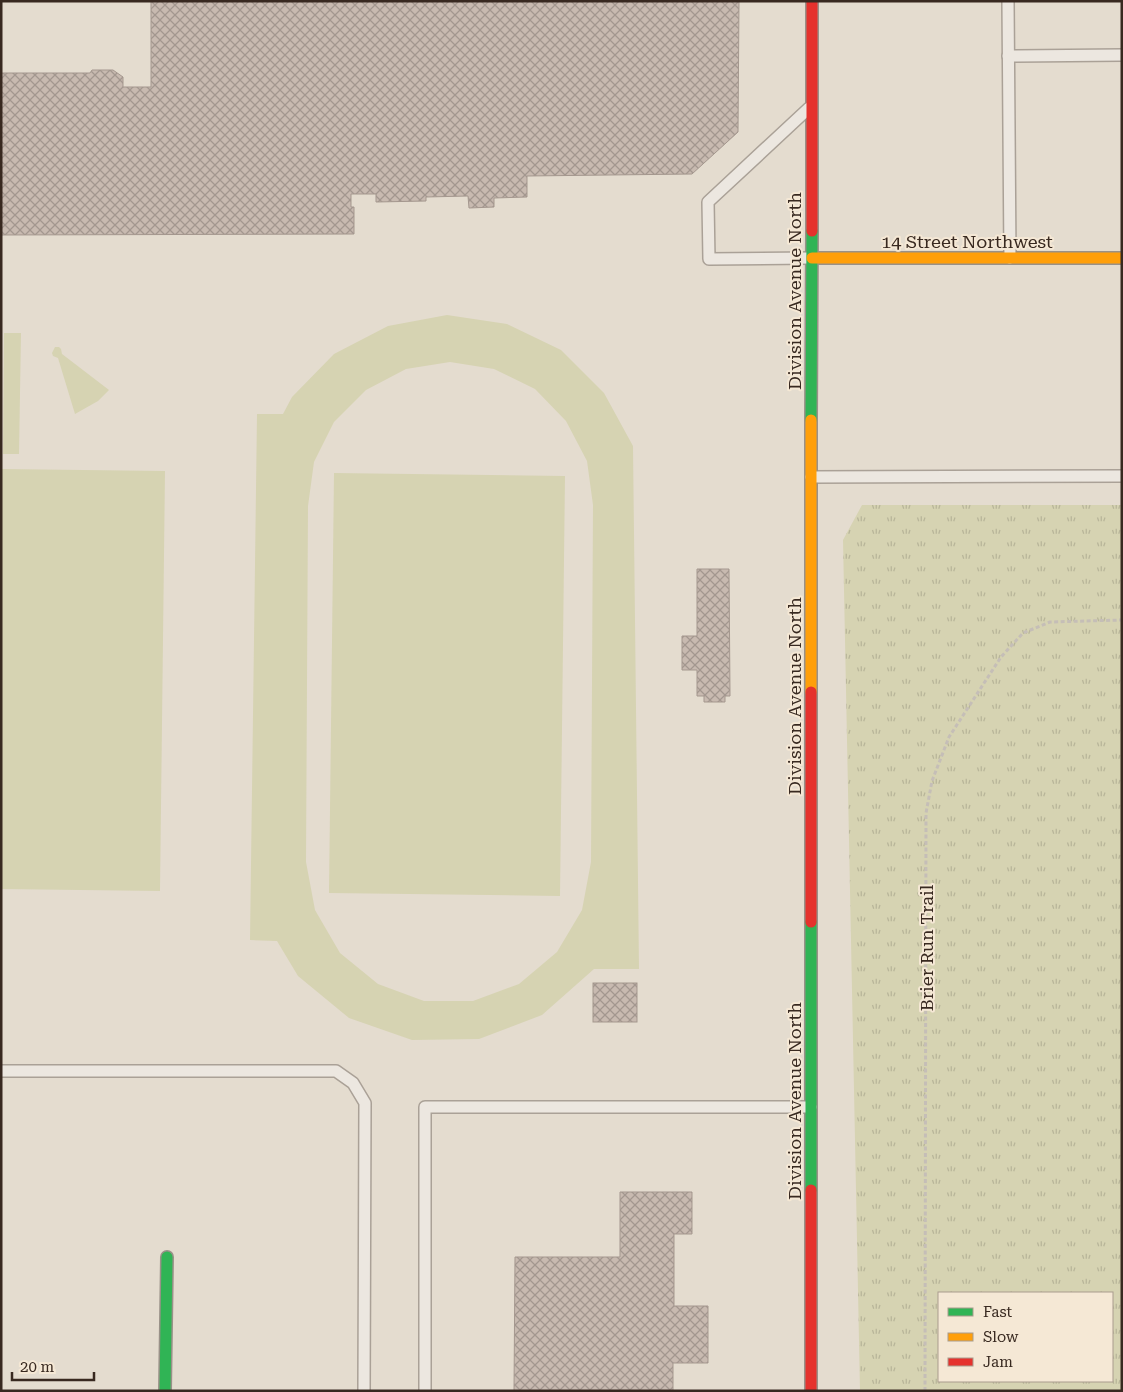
<svg xmlns="http://www.w3.org/2000/svg" width="1123" height="1392" font-family="'Roboto Serif',serif">
  <style>
    .grass { fill: url(#grass-tufts); fill-rule: evenodd }
    .pitch { fill: #d6d3b2; fill-rule: evenodd }
    .building { fill: url(#building-cross-hatch); stroke: #a4978e }
    .lines { fill: none; stroke-linecap: round; stroke-linejoin: round }
    .lane-casing { stroke: #aaa197; stroke-width: 14 }
    .fast-casing { stroke: #999188; stroke-width: 14 }
    .slow-casing { stroke: #999188; stroke-width: 14 }
    .jam-casing { stroke: #999188; stroke-width: 14 }
    .path { stroke: #c5beb7; stroke-width: 3; stroke-dasharray: 4 2.5; stroke-linecap: butt }
    .lane { stroke: #ece7e0; stroke-width: 11 }
    .fast { stroke: #30b455; stroke-width: 11 }
    .slow { stroke: #ff9f0a; stroke-width: 11 }
    .jam { stroke: #e5322d; stroke-width: 11 }
    .labels { text-anchor: middle; dominant-baseline: central; stroke-width: 4; stroke-linejoin: round; paint-order: stroke }
    .street-label { font-size: 18px; fill: #382920; stroke: #f5e8d5 }
  </style>
  <defs>
    <pattern id="grass-tufts" width="24" height="20" patternUnits="userSpaceOnUse" patternTransform="scale(1.25)"><rect width="24" height="20" fill="#d6d3b2"/><path d="M3 7l-1-3M5 7V3M7 7l1-3M15 17l-1-3M17 17v-4M19 17l1-3" fill="none" stroke="#b8b599"/></pattern>
    <pattern id="building-cross-hatch" width="8" height="8" patternUnits="userSpaceOnUse" patternTransform="scale(1.25)"><rect width="8" height="8" fill="#c8bab0"/><path d="M0 0l8 8M0 8l8-8" fill="none" stroke="#a3978f"/></pattern>
  </defs>
  <rect width="100%" height="100%" fill="#e4dccf"/>
  <path class="grass" d="M862,505H1122V1391H860L843,540ZM939,1293H1112V1381H939Z"/>
  <g class="pitch">
    <path d="M447,315L507,324L561,350L604,393L633,446L639,969H594L542,1015L479,1039L412,1040L349,1018L298,976L277,941L250,940L257,414H283L292,397L334,354L388,326ZM450,362L494,369L535,389L566,421L587,461L593,505L591,862L582,910L557,952L519,984L473,1001H424L378,984L340,953L315,910L306,862L308,506L314,462L334,422L366,390L406,369Z"/>
    <polygon points="4,333 21,333 19,454 3,454"/>
    <polygon points="55,347 59,347 61,349 62,354 109,390 98,401 75,414 58,358 53,356 52,353"/>
    <polygon points="1,469 165,471 160,891 1,889"/>
    <polygon points="334,473 565,476 560,896 329,893"/>
  </g>
  <g class="building">
    <polygon points="151,1 739,1 738,132 692,174 527,176 527,197 494,198 494,207 469,208 468,196 426,197 426,201 376,202 376,194 351,194 351,207 354,207 354,234 1,235 1,73 90,73 92,70 113,70 123,77 123,87 151,87"/>
    <polygon points="697,569 729,569 730,696 725,696 725,702 704,702 704,696 697,696 697,670 682,670 682,636 697,636"/>
    <rect x="593" y="983" width="44" height="39"/>
    <polygon points="620,1192 692,1192 692,1234 674,1234 674,1306 708,1306 708,1363 673,1363 673,1391 514,1391 515,1257 620,1257"/>
  </g>
  <g class="lines">
    <g class="lane-casing">
      <g id="lane">
        <polyline points="1008,1 1010,258"/>
        <polyline points="1008,56 1122,55"/>
        <polyline points="809,108 708,202 709,259 811,258"/>
        <polyline points="811,477 1122,476"/>
        <polyline points="1,1071 336,1071 353,1083 365,1103 364,1391"/>
        <polyline points="425,1391 425,1107 811,1107"/>
      </g>
    </g>
    <g class="fast-casing">
      <g id="fast">
        <polyline points="811,420 812,231"/>
        <polyline points="811,922 811,1190"/>
        <polyline points="165,1391 167,1257"/>
      </g>
    </g>
    <g class="slow-casing">
      <g id="slow">
        <polyline points="812,258 1122,258"/>
        <polyline points="811,692 811,420"/>
      </g>
    </g>
    <g class="jam-casing">
      <g id="jam">
        <polyline points="812,231 812,1"/>
        <polyline points="811,692 811,922"/>
        <polyline points="811,1190 811,1391"/>
      </g>
    </g>
    <polyline class="path" points="925,1391 926,813 932,781 949,737 1001,657 1023,633 1050,622 1122,620"/>
    <use href="#lane" class="lane"/>
    <use href="#fast" class="fast"/>
    <use href="#slow" class="slow"/>
    <use href="#jam" class="jam"/>
  </g>
  <g class="labels">
    <g class="street-label">
      <text x="967" y="241">14 Street Northwest</text>
      <text transform="translate(794 291) rotate(-90)">Division Avenue North</text>
      <text transform="translate(794 696) rotate(-90)">Division Avenue North</text>
      <text transform="translate(926 948) rotate(-90)">Brier Run Trail</text>
      <text transform="translate(794 1101) rotate(-90)">Division Avenue North</text>
    </g>
  </g>
  <rect width="1123" height="1392" fill="none" stroke="#382920" stroke-width="5"/>
  <rect x="938" y="1292" width="175" height="90" fill="#f5e8d5" stroke="#a99c8d"/>
  <rect x="948" y="1308" width="25" height="8" fill="#30b455" stroke="#a99c8d"/>
  <text x="983" y="1317" font-size="15" fill="#382920">Fast</text>
  <rect x="948" y="1333" width="25" height="8" fill="#ff9f0a" stroke="#a99c8d"/>
  <text x="983" y="1342" font-size="15" fill="#382920">Slow</text>
  <rect x="948" y="1358" width="25" height="8" fill="#e5322d" stroke="#a99c8d"/>
  <text x="983" y="1367" font-size="15" fill="#382920">Jam</text>
  <path d="M12 1372v8h82v-8" fill="none" stroke="#382920" stroke-width="2.5"/>
  <text x="20" y="1372" font-size="15" fill="#382920" stroke="#f5e8d5" stroke-width="4" paint-order="stroke">20 m</text>
</svg>
